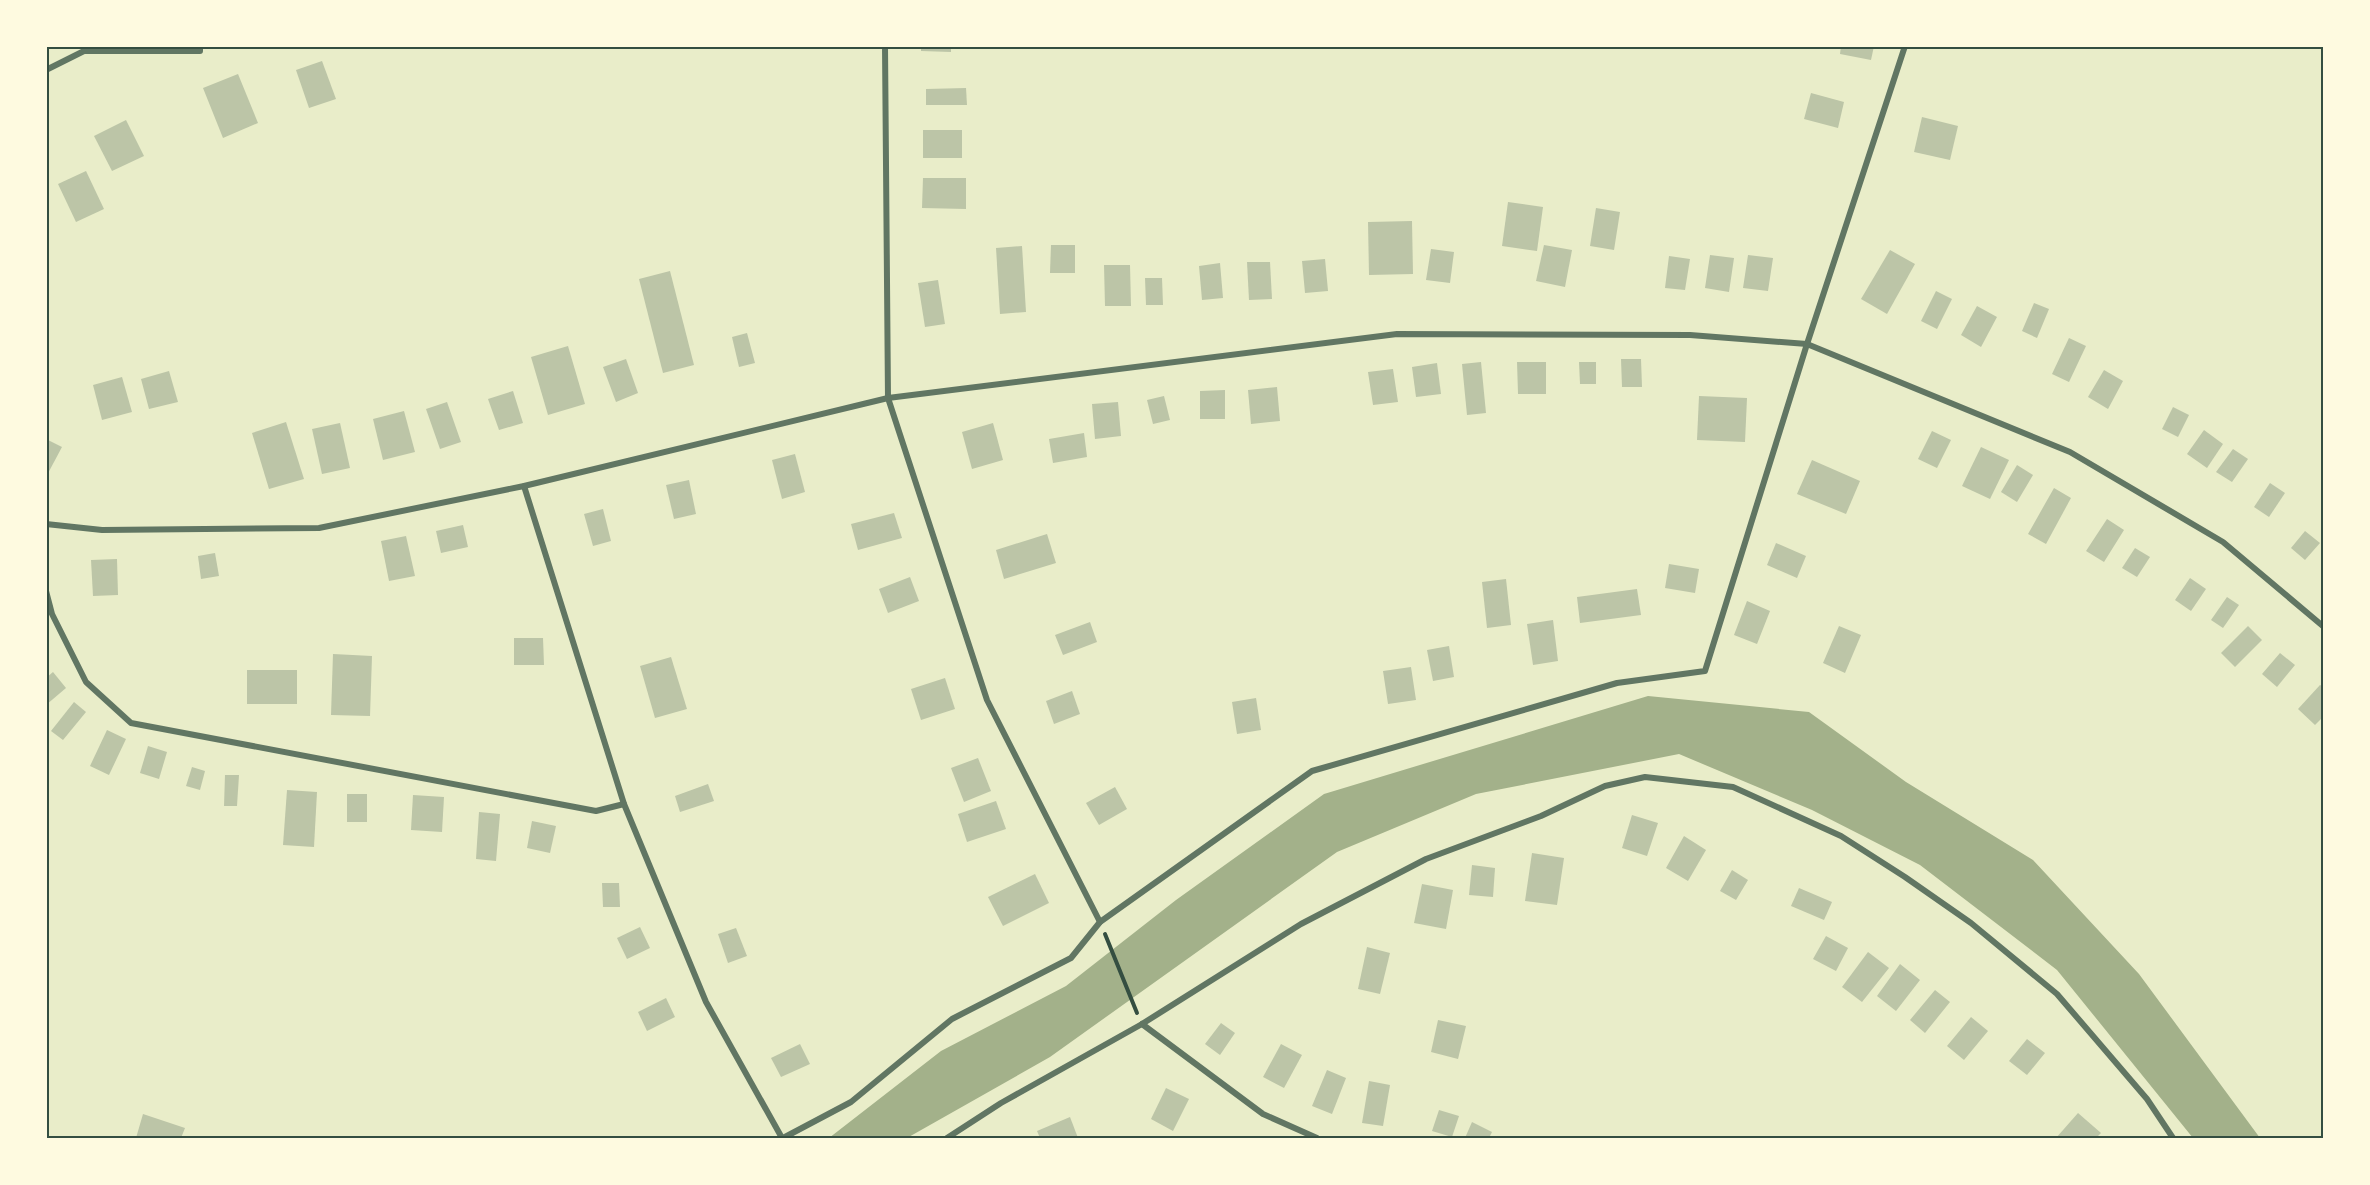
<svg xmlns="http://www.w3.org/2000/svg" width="2370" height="1185" font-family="Lora,serif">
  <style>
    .water { fill: #a3b18a }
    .building { fill: #bcc5a7 }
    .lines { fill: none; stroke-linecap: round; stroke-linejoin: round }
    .path { stroke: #344e41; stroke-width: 4 }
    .minor { stroke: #617663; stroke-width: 6 }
    .neatline { fill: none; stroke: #344e41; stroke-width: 2 }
  </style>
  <rect width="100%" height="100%" fill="#e9edc9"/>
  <polygon class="water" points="1648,696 1809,712 1906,782 2033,860 2139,974 2260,1138 2193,1138 2057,970 1920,865 1812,810 1679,754 1476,794 1337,852 1050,1057 907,1138 829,1138 941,1051 1066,986 1176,900 1324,794"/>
  <g class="building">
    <polygon points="921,46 951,46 951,52 921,51"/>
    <polygon points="1841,46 1874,46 1871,60 1840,54"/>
    <polygon points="322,61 336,99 309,108 296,70"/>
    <polygon points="238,74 258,123 223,138 203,88"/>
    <polygon points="966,88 967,105 926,105 926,89"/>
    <polygon points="1811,93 1844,102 1838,128 1804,119"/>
    <polygon points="1922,117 1958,126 1950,160 1914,152"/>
    <polygon points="126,120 144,156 112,171 94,136"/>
    <rect x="923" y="130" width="39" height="28"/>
    <polygon points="86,171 104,209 76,222 58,184"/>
    <polygon points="923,178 966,178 966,209 922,208"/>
    <polygon points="1508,202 1543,207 1537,251 1502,246"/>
    <polygon points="1596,208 1620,212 1614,250 1590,246"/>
    <polygon points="1412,221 1413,274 1369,275 1368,222"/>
    <polygon points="1051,245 1075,245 1075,273 1050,273"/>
    <polygon points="1544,245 1572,250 1565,287 1536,281"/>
    <polygon points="1022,246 1026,312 1000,314 996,248"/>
    <polygon points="1431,249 1454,252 1450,283 1426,280"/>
    <polygon points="1890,250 1915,264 1887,314 1861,299"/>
    <polygon points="1710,255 1734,258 1729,292 1705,288"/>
    <polygon points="1748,255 1773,258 1768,291 1743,288"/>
    <polygon points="1669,256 1690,259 1685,290 1665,288"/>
    <polygon points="1325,259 1328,291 1305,293 1302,261"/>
    <polygon points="1247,262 1270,262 1272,299 1249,300"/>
    <polygon points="1220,263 1223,298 1202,300 1199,266"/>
    <polygon points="1104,265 1130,265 1131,306 1105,306"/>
    <polygon points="670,271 694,365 663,373 639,279"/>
    <polygon points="1145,278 1162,278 1163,305 1146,305"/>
    <polygon points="938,280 945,324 925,327 918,283"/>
    <polygon points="1936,291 1952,299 1937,329 1921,321"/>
    <polygon points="2034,303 2049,309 2037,338 2022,331"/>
    <polygon points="1977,306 1997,317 1981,347 1961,335"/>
    <polygon points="747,333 755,363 739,367 732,337"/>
    <polygon points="2069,338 2086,346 2069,382 2052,374"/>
    <polygon points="568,346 585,404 548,415 531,357"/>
    <polygon points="626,359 638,393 616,402 603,367"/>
    <polygon points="1621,359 1641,359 1642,387 1622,387"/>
    <polygon points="1481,362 1486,413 1467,415 1462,364"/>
    <polygon points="1517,362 1546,362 1546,394 1518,394"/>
    <polygon points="1579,362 1596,362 1596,384 1580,384"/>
    <polygon points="1437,363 1441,394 1416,397 1412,367"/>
    <polygon points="1393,369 1398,402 1373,405 1368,372"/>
    <polygon points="2104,370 2123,381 2108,409 2088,397"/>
    <polygon points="169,371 178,402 149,409 141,379"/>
    <polygon points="122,377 132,412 102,420 93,385"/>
    <polygon points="1277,387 1280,421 1251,424 1248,390"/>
    <polygon points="1225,390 1225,419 1200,419 1200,391"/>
    <polygon points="513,391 523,423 499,430 488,399"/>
    <polygon points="1164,396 1170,420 1153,424 1147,400"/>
    <polygon points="1699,396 1747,398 1745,442 1697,440"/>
    <polygon points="447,402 461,442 440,449 426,409"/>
    <polygon points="1118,402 1121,436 1095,439 1092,404"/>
    <polygon points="2173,407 2189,415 2178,437 2162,429"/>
    <polygon points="404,411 415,452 383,460 373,419"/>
    <polygon points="286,422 304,479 269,489 252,433"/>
    <polygon points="340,423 350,468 322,474 312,429"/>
    <polygon points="993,423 1003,460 972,469 962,432"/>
    <polygon points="2204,430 2223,444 2207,468 2187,454"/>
    <polygon points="1932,431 1951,440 1937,468 1918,459"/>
    <polygon points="1084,433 1087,457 1053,463 1049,439"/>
    <polygon points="46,439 62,447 46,477"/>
    <polygon points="1981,447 2009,460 1990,499 1962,486"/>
    <polygon points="2233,449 2248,459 2232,482 2216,472"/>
    <polygon points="795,454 805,492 782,499 772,460"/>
    <polygon points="1812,460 1860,481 1846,514 1797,494"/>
    <polygon points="2017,465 2033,475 2017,502 2001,492"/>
    <polygon points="689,480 696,514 674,519 666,485"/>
    <polygon points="2270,483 2285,493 2269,517 2254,507"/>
    <polygon points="2054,488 2071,498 2046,544 2028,534"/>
    <polygon points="603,509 611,541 593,546 584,514"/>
    <polygon points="894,513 902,538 858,550 851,524"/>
    <polygon points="2107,519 2124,530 2104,562 2086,551"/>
    <polygon points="463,525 468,547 441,553 436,531"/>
    <polygon points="2305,531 2320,543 2305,560 2291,548"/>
    <polygon points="1047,534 1056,563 1004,579 996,550"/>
    <polygon points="406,536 415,576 389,581 381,541"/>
    <polygon points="1776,543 1806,556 1797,578 1767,565"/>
    <polygon points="2135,548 2150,557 2137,577 2122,568"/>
    <polygon points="215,553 219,576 201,579 198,556"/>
    <polygon points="117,559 118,595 93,596 91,560"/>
    <polygon points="1669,564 1699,569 1695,593 1665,588"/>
    <polygon points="910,577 919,601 888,613 879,589"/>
    <polygon points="2190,578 2206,589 2191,611 2175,600"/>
    <polygon points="1506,579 1511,625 1487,628 1482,582"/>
    <polygon points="1637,589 1641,615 1580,623 1577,597"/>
    <polygon points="2227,597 2239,605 2223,628 2211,620"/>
    <polygon points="1747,601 1770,611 1757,644 1734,635"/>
    <polygon points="1553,620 1558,661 1533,665 1527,624"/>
    <polygon points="1090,622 1097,642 1063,655 1055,635"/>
    <polygon points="1839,626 1861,635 1845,673 1823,663"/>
    <polygon points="2248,626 2262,640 2235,667 2221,653"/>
    <polygon points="514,638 543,638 544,665 514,665"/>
    <polygon points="1449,646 1454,677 1433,681 1427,650"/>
    <polygon points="2280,653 2295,665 2277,687 2262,674"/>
    <polygon points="333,654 372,656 370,716 331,715"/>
    <polygon points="671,657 687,709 655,718 640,666"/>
    <polygon points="1411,667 1416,700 1388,704 1383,671"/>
    <rect x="247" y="670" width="50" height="34"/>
    <polygon points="53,672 66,688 46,705 46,678"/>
    <polygon points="945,678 955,709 921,720 911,689"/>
    <polygon points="2320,685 2324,687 2324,716 2315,725 2298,709"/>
    <polygon points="1072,691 1080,714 1054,724 1046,701"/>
    <polygon points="1256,698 1261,730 1237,734 1232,702"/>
    <polygon points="74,702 86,712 63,740 51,731"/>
    <polygon points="107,730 126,739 109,775 90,766"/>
    <polygon points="148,746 167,752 159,779 140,773"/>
    <polygon points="978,758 991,791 964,802 951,768"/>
    <polygon points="192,767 205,771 200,790 186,786"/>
    <polygon points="225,775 239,775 237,806 224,806"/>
    <polygon points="708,784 714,801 680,812 675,796"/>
    <polygon points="1115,787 1127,809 1099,825 1086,803"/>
    <polygon points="287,790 317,792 314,847 283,845"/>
    <rect x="347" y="794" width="20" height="28"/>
    <polygon points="413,795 444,797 442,832 411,830"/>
    <polygon points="996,801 1006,829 967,842 958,814"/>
    <polygon points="479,812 500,814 496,861 476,859"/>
    <polygon points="1632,815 1658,823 1647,856 1622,848"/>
    <polygon points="532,821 556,826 550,853 527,848"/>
    <polygon points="1684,836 1706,850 1688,881 1666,868"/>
    <polygon points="1532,853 1564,858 1557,905 1525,901"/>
    <polygon points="1472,865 1495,868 1493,897 1469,895"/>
    <polygon points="1732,870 1748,880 1736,900 1720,891"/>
    <polygon points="1035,874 1049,903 1003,926 988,897"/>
    <polygon points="602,883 619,883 620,907 603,907"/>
    <polygon points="1422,884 1453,890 1446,929 1414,923"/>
    <polygon points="1799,888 1832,902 1824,920 1791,906"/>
    <polygon points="640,927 650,948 627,959 617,938"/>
    <polygon points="736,928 747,956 728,963 718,934"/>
    <polygon points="1826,936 1848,948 1836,971 1813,959"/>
    <polygon points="1367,947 1390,953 1380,994 1358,989"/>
    <polygon points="1868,952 1889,968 1862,1002 1842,987"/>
    <polygon points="1900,964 1920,980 1896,1011 1877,996"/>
    <polygon points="1935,990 1950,1002 1925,1033 1910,1020"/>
    <polygon points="666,998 675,1017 647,1031 638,1012"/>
    <polygon points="1971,1017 1988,1031 1964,1060 1947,1046"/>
    <polygon points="1438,1020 1466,1026 1458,1059 1431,1052"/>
    <polygon points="1221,1023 1235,1033 1220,1055 1205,1044"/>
    <polygon points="2027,1039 2045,1053 2027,1075 2009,1061"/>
    <polygon points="800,1044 810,1064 781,1077 771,1058"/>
    <polygon points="1281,1044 1302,1055 1284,1088 1263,1077"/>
    <polygon points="1327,1070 1346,1078 1332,1114 1312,1106"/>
    <polygon points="1369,1081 1390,1085 1383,1126 1362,1123"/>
    <polygon points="1166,1088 1189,1099 1173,1131 1151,1119"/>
    <polygon points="1439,1110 1459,1116 1452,1137 1432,1131"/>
    <polygon points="2078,1113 2101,1133 2096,1138 2056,1138"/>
    <polygon points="143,1114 185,1128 181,1138 136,1138"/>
    <polygon points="1070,1117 1078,1138 1040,1138 1037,1131"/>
    <polygon points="1472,1122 1492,1132 1489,1138 1465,1138"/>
  </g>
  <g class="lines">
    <polyline class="path" points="1105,934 1137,1013"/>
    <g class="minor">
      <polyline points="885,46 888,398 987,700 1100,922"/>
      <polyline points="46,70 84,51 200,51 200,46"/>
      <polyline points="524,486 624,804 706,1002 782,1138"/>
      <polyline points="46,524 102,530 319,528 524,486 888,398 1397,334 1690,335 1807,344 2070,452 2223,542 2324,627"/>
      <polyline points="46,591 52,614 86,682 131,723 596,811 624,804"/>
      <polyline points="1142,1024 1263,1114 1317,1138"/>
      <polyline points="783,1138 851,1102 952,1019 1071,958 1100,922 1312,771 1617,683 1705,671 1807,344 1905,46"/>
      <polyline points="947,1138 1001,1103 1142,1024 1301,924 1426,859 1541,816 1605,786 1645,777 1733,787 1841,836 1905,877 1971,923 2057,994 2147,1099 2173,1138"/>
    </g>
  </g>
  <rect width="2370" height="1185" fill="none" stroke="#fefae0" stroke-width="96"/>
  <rect x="48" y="48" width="2274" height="1089" class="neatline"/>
</svg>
